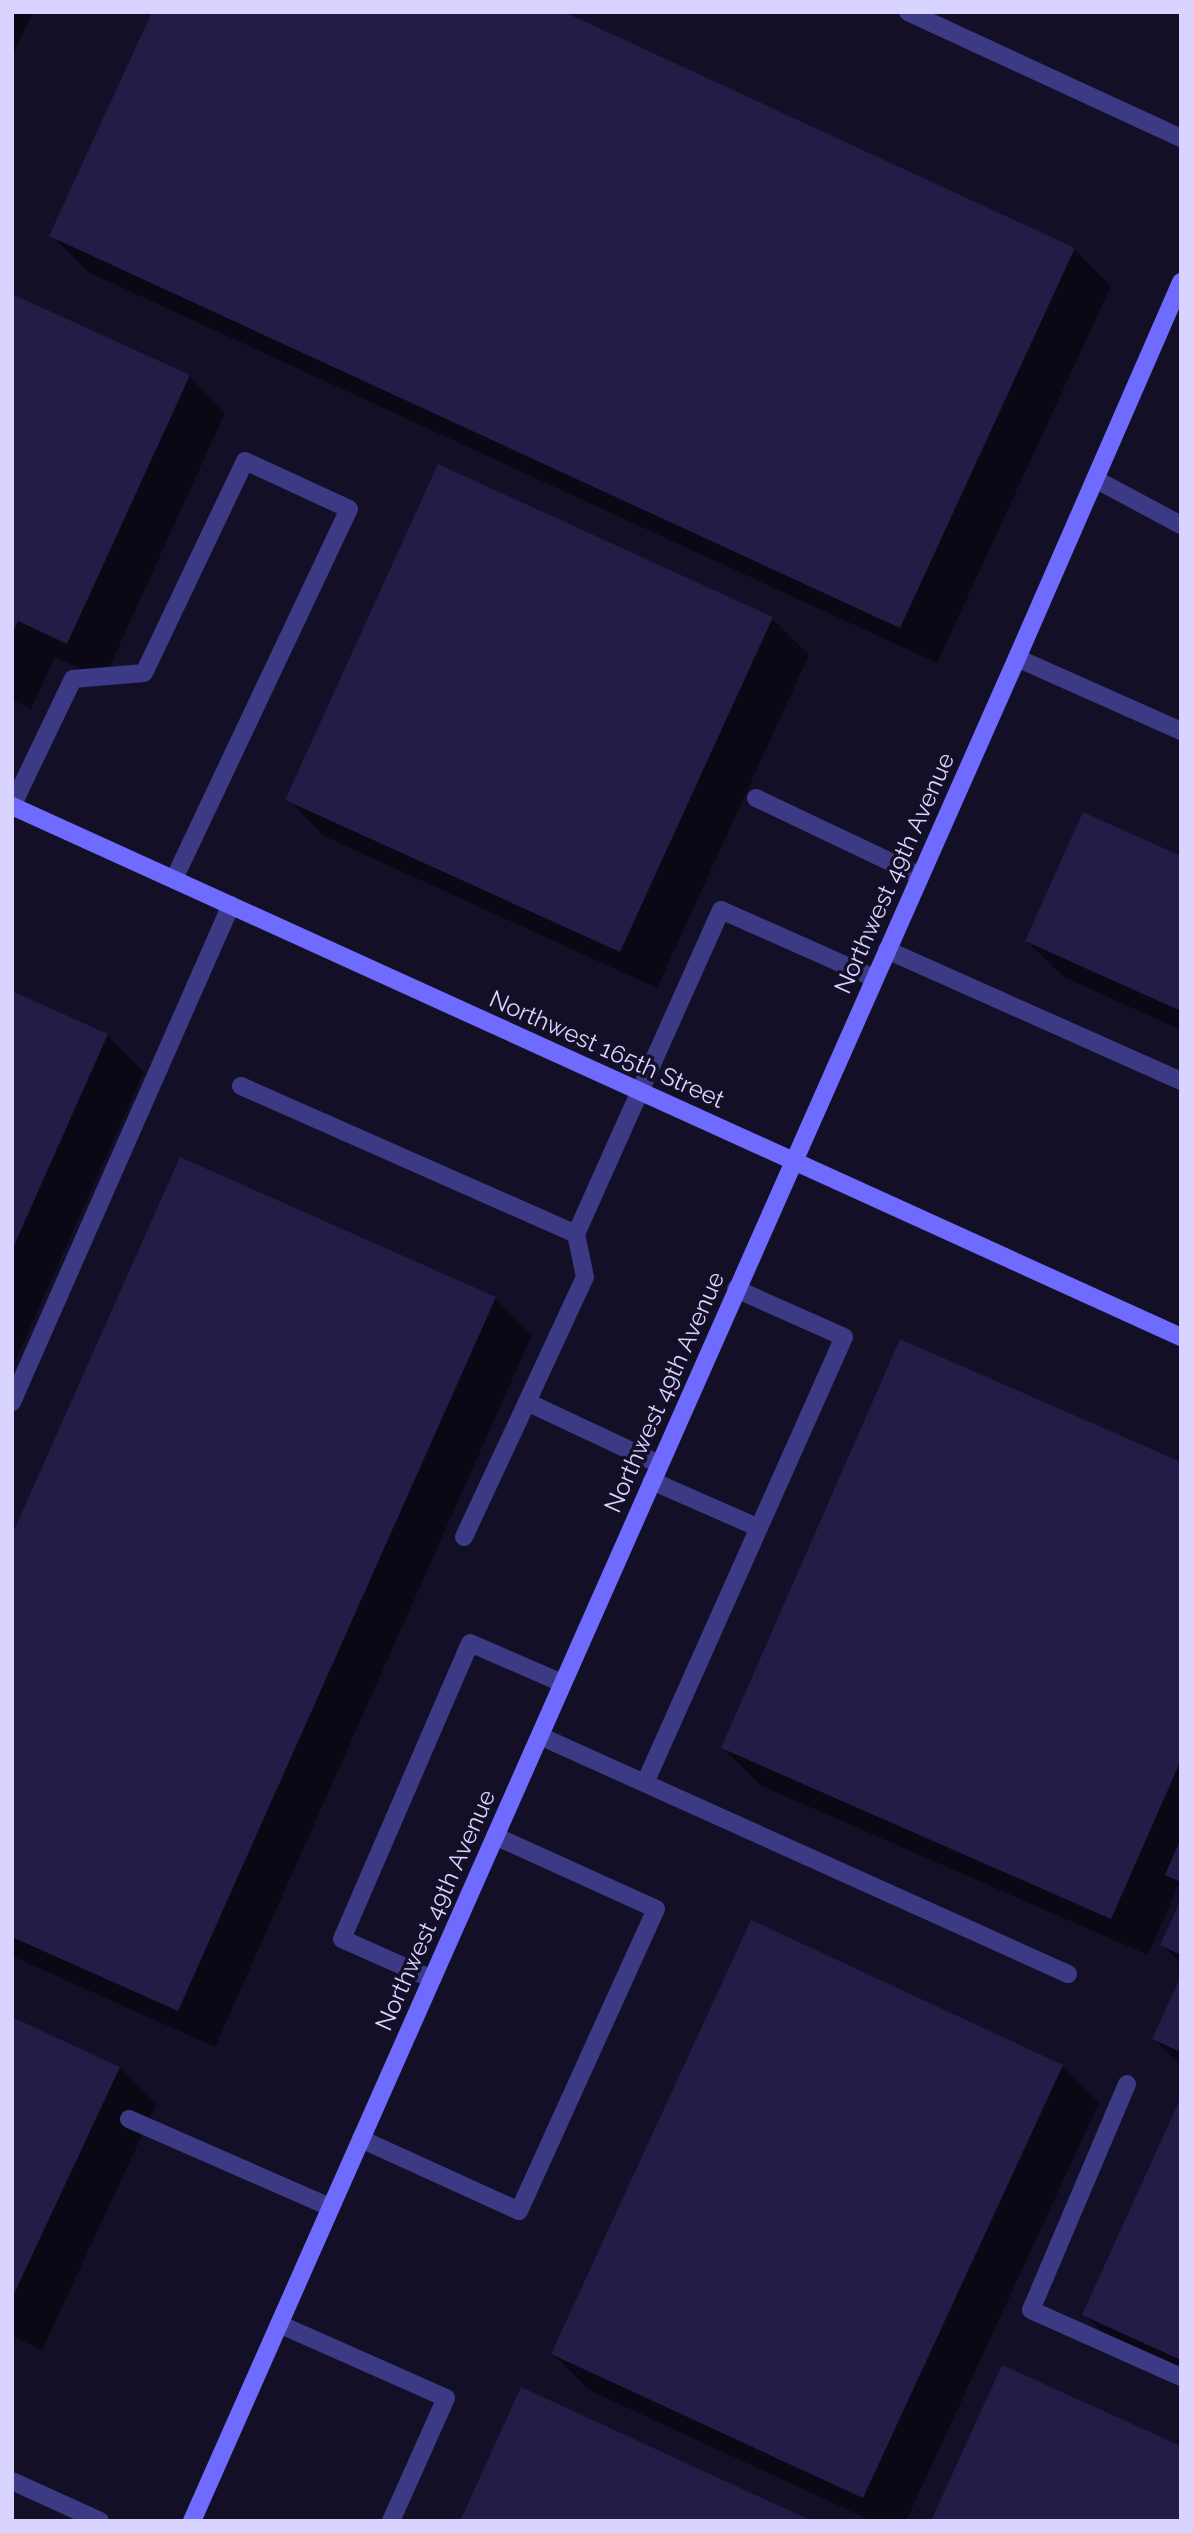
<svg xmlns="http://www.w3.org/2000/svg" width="1193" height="2533" font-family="Raleway,sans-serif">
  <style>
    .shadow { fill: #0007 }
    .building { fill: #241b47 }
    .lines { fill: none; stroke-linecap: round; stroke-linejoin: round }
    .lane { stroke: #3d3a85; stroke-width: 18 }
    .secondary { stroke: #6f6bff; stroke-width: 18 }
    .labels { text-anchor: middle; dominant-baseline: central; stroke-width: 7; stroke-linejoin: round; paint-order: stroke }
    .street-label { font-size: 24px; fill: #d9d4ff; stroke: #130f26 }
  </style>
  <rect width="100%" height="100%" fill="#130f26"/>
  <g class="shadow">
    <polygon points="12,12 33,12 12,57"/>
    <polygon points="51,235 1074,249 1111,286 937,663 88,272"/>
    <polygon points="12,296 189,376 225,413 104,679 55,657 31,709 12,700"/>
    <polygon points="439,466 772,619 809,655 657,988 324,836 288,799"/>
    <polygon points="1181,858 1181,1030 1064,977 1027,941"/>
    <polygon points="12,993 107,1035 144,1072 12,1368"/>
    <polygon points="495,1299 532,1335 215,2047 12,1956 12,1539"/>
    <polygon points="1181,1464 1181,1888 1178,1886 1148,1955 760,1785 723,1748"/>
    <polygon points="1181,1904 1181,1963 1162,1945"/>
    <polygon points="1181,1980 1181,2066 1154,2039"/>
    <polygon points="12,2019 119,2068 156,2105 42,2350 12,2336"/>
    <polygon points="1062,2066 1099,2103 906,2521 872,2521 589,2390 553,2354"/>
    <polygon points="1181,2102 1181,2378 1121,2351 1084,2314"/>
  </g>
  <g class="building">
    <polygon points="152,12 564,12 1075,248 900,628 49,236"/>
    <polygon points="12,294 190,375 67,644 18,621 12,634"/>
    <polygon points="438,464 773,617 620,952 285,800"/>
    <polygon points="1083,812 1181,856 1181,1011 1025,941"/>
    <polygon points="12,991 108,1034 12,1250"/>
    <polygon points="180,1157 496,1297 178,2011 12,1937 12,1535"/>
    <polygon points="900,1339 1181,1462 1181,1760 1111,1919 721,1748"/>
    <polygon points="1181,1838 1181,1882 1165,1875"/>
    <polygon points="1181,1900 1181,1955 1160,1945"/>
    <polygon points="751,1920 1063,2065 863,2498 551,2354"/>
    <polygon points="1181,1976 1181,2052 1152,2039"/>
    <polygon points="12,2017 120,2067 12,2298"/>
    <polygon points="1181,2097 1181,2360 1082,2315"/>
    <polygon points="1002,2365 1181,2446 1181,2521 931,2521"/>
    <polygon points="521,2387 812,2521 460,2521"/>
  </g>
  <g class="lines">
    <g class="lane">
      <polyline points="908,12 1181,138"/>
      <polyline points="1095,479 1181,525"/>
      <polyline points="1017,658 1181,731"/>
      <polyline points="756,798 920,876"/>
      <polyline points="12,806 73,679 144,673 245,461 349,509 174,879"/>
      <polyline points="887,950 1181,1081"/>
      <polyline points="241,1086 576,1234 721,910 874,978"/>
      <polyline points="576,1234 585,1277 527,1402 659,1464"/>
      <polyline points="12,1402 231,905"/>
      <polyline points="652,1481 759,1528"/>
      <polyline points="464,1537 527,1402"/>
      <polyline points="540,1736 1068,1974"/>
      <polyline points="645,1783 844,1337 736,1289"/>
      <polyline points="432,1979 342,1939 470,1643 562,1683"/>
      <polyline points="1127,2084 1031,2310 1181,2377"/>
      <polyline points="129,2119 330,2207"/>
      <polyline points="361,2139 519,2211 656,1909 495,1836"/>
      <polyline points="279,2324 446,2398 391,2521"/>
      <polyline points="12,2481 100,2521"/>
    </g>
    <g class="secondary">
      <polyline points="12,806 1181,1337"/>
      <polyline points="192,2521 1017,658 1181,282"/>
    </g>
  </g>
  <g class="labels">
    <g class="street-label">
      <text transform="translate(894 873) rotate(-66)">Northwest 49th Avenue</text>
      <text transform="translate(607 1049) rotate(24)">Northwest 165th Street</text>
      <text transform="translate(664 1392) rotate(-66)">Northwest 49th Avenue</text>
      <text transform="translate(435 1910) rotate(-66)">Northwest 49th Avenue</text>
    </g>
  </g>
  <rect width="1193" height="2533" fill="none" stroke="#d9d4ff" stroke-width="28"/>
</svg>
